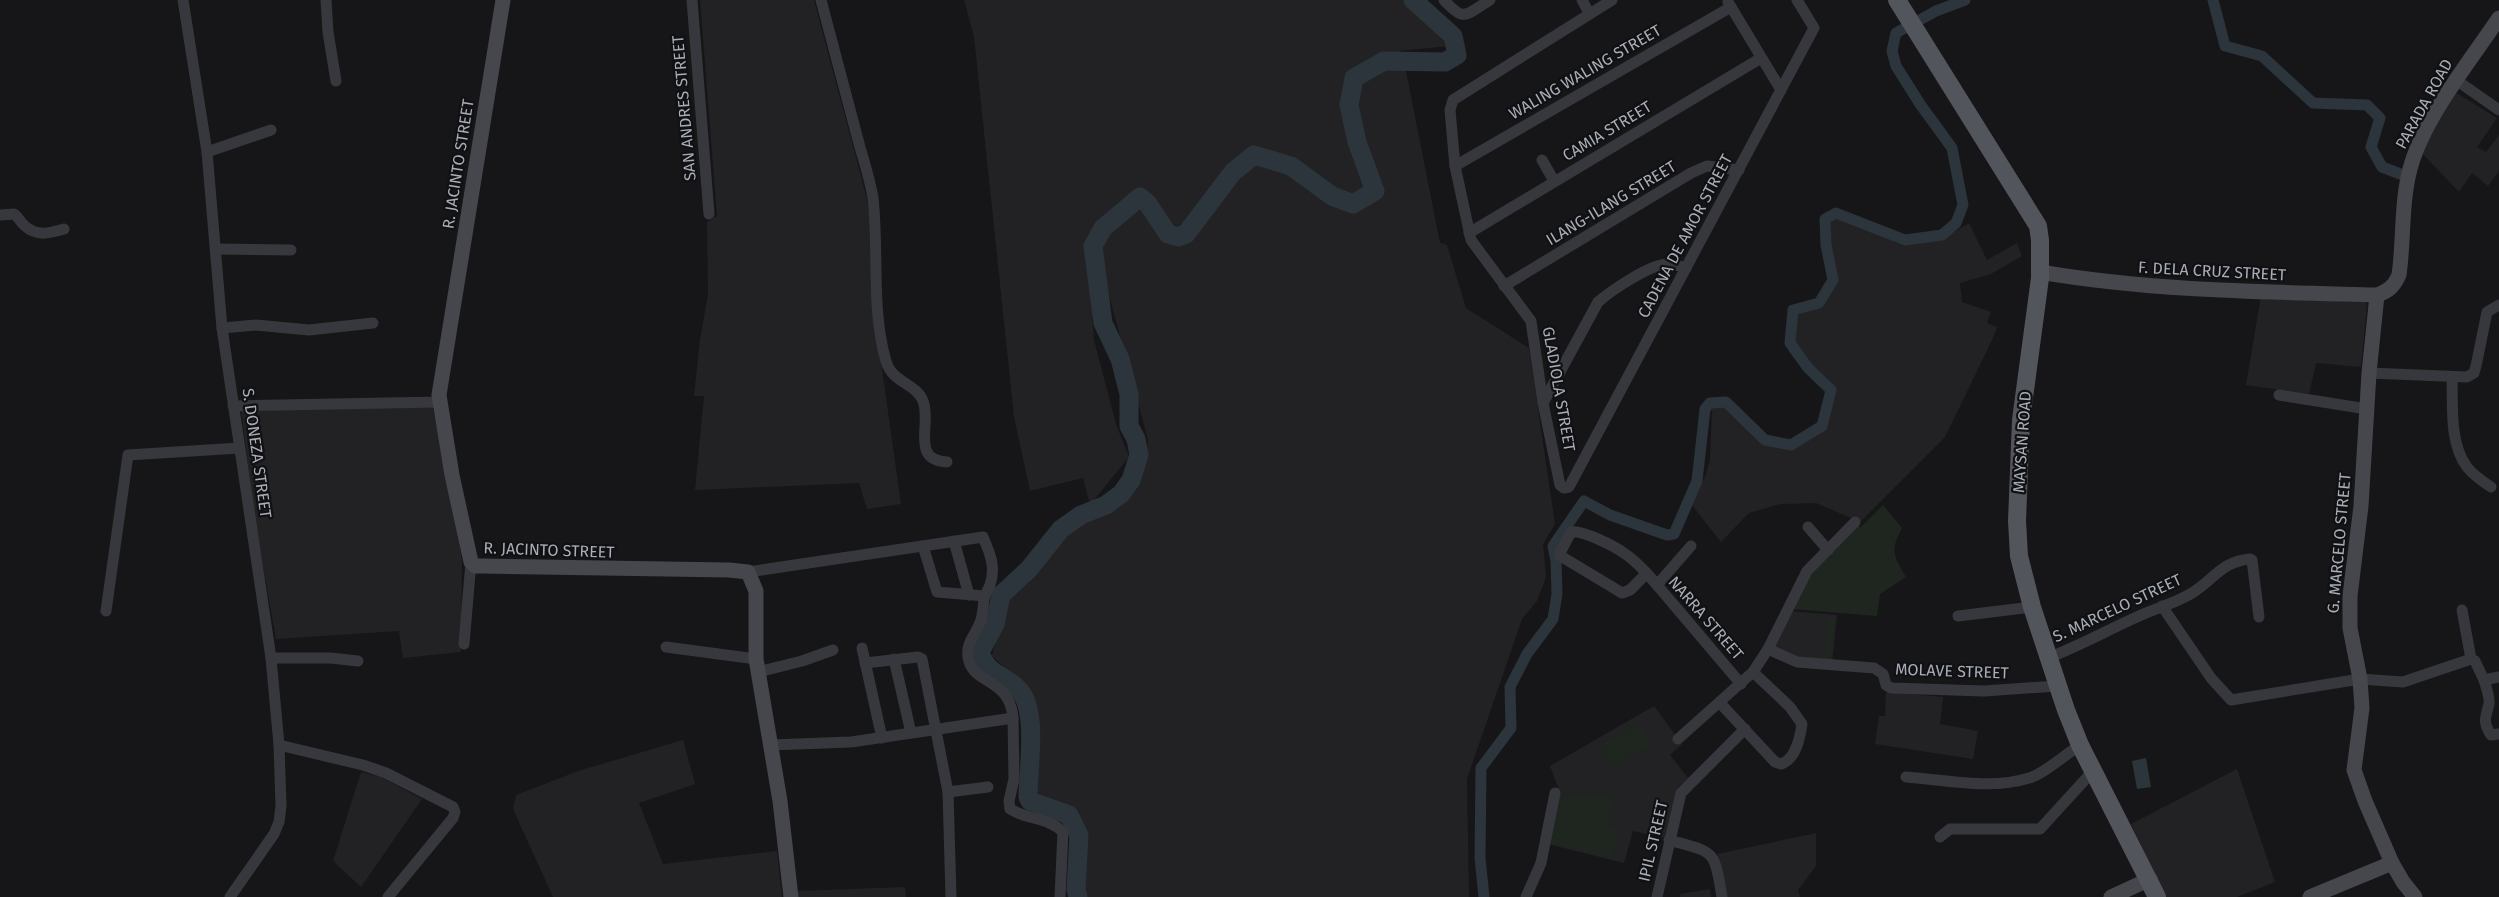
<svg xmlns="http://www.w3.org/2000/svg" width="2499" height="897" font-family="'Fira Sans',sans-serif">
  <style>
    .built { fill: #222225 }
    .green { fill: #1e261f }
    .water { fill: #2c353c }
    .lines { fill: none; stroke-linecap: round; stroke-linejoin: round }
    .canal { stroke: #2c353c; stroke-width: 11 }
    .river { stroke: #2c353c; stroke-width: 19 }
    .street { stroke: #37383d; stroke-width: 11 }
    .secondary { stroke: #45474d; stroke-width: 15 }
    .primary { stroke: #53555c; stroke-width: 18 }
    .labels { text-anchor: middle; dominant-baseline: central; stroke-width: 4.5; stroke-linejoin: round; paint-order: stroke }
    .street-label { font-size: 16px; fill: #a8adb8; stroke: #111113 }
  </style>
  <rect width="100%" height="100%" fill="#161618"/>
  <g class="built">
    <polygon points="700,0 814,0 867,199 871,225 879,348 901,504 867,509 859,483 695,490 704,396 694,396 700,339 708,294 707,222 717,216"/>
    <polygon points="964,0 1405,0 1449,46 1399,51 1405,66 1440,243 1447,245 1466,308 1529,348 1555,524 1543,544 1546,577 1537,601 1522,619 1467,779 1469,897 1081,897 1085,844 1079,815 1037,793 1032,692 992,656 1006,596 1046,558 1062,532 1087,516 1119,504 1146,465 1148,440 1096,247 1087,242 1094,340 1116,424 1129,457 1090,505 1083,478 1030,491 1014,417 974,37"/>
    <polygon points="2455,92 2497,118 2477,147 2486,152 2499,135 2499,171 2488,186 2472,173 2459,192 2420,151"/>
    <polygon points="1836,215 1902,245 1947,236 1969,223 1987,260 2017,243 2022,256 1991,274 1960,283 1962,302 1991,312 1987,323 1997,327 1993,338 1945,437 1860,522 1816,503 1780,504 1749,513 1721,542 1691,504 1705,477 1710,460 1712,408 1725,404 1764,443 1792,448 1825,426 1834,389 1811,366 1793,342 1796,313 1822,305 1834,280 1829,246 1828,221"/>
    <polygon points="2261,296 2364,299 2367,305 2361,367 2316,363 2309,394 2246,385"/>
    <polygon points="432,405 453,497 462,561 461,652 403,658 399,631 276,639 255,521 241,409"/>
    <polygon points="1790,611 1837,615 1832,663 1798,661 1771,649"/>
    <polygon points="1886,692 1943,697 1940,724 1978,731 1973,759 1875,744 1879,716 1885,716"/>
    <polygon points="1654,706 1682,744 1670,755 1688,778 1677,788 1666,838 1633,831 1624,863 1548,844 1558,787 1550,766"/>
    <polygon points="683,740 695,784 639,803 663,864 777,851 782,897 553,897 513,809 516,795 578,771"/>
    <polygon points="2237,769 2275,882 2237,897 2165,897 2131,824"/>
    <polygon points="361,772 381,777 422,799 361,887 333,861"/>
    <polygon points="1816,833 1816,866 1798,890 1800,897 1724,897 1717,854"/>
    <polygon points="905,887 906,897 798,897 797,891"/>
    <polygon points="1710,889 1711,897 1680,897 1680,894"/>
  </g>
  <g class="green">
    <path d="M1883,505L1902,528C1890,551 1893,555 1906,577L1880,594L1877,616L1791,609L1809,573L1856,525L1861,527Z"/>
    <polygon points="1828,617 1835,617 1830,661 1824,660"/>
    <polygon points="1638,723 1651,744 1612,768 1599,746"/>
    <polygon points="1613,796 1608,826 1620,828 1612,859 1550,843 1559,797"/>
  </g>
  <polygon class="water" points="2146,758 2151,787 2137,789 2132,761"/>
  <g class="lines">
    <g class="canal">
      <polyline points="2213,0 2225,46 2262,56 2313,103 2367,105 2380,118 2371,147 2382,167 2403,175"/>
      <polyline points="1484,897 1480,858 1481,768 1511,728 1510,687 1527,654 1553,619 1557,594 1556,561 1553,546 1584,501 1610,515 1667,535 1674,534 1697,481 1705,409 1710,403 1726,402 1765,440 1791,445 1822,426 1831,390 1808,368 1790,343 1793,310 1819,303 1833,280 1826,245 1825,219 1836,213 1905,240 1942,235 1956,223 1963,205 1952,148 1920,104 1896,66 1892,51 1896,33 1936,11 1965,0"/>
    </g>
    <path class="river" d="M1078,897L1076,889L1079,835L1069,815L1030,801L1028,797C1028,770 1038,712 1020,691C1006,674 987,676 980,652L995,624L1001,595L1029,569L1061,529L1081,515L1106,505L1121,494L1131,480L1139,455L1136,439L1129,426V394L1120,359L1103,323L1093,246L1103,228L1140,197L1148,204L1168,234L1178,237L1186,234L1233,172L1254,155L1291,166L1332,196L1353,204L1375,191L1357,142L1349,105L1354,78L1384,61L1445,62L1457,55L1453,36L1413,0"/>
    <g class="street">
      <polyline points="183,0 207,152 222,328 271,658 279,745 281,806 279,822 274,834 230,897"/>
      <polyline points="326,0 328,32 336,81"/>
      <polyline points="692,0 709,214"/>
      <path d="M821,0C833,45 845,91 857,136C862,156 870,178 873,198C879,251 871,310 886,361C892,383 916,383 923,401C932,424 910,460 947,462"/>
      <path d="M1444,0C1465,23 1465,15 1490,0"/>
      <polyline points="1582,0 1589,13"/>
      <polyline points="1612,0 1453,100 1450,110 1455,166 1471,240 1531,321 1543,403 1560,485 1564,488 1569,487 1814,28 1797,0"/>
      <polyline points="1728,2 1781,90"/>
      <polyline points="2456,80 2499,110"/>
      <polyline points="207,152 271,130"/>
      <polyline points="1542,160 1554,181"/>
      <polyline points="1455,166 1731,7"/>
      <path d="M0,215L14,214C19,217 20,222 25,226C37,237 50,233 64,229"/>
      <polyline points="1469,233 1761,58"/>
      <polyline points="216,249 291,250"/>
      <polyline points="1504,286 1691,173 1707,166 1739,170"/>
      <polyline points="222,328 256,325 309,330 373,323"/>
      <polyline points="2369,373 2467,377 2474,373 2476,366 2487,312 2499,305"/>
      <path d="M2452,377C2453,405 2449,443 2467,467C2473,475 2482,481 2491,487"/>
      <polyline points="2279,395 2367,409"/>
      <path d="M1543,403L1598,302C1612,290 1649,265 1667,264C1673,264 1680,266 1686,268"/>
      <polyline points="233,406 439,402"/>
      <polyline points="1808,527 1828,550"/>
      <polyline points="954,541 969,595"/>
      <polyline points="923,546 937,592 985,596"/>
      <path d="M748,572L983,537C990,553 996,567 990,585C988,590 985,594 984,599C983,607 983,618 979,625C974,636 966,644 968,657C971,685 1010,677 1013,718"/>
      <path d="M1646,574L1630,590L1622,593L1559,555L1571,532C1583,530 1614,546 1624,553C1643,566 1659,588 1674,605C1697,632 1719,658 1741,684"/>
      <polyline points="1657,585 1691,546"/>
      <polyline points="2162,606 2211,678 2231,700 2360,679 2403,682 2471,659"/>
      <polyline points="2462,610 2471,659"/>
      <polyline points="106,611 128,455 239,448"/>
      <polyline points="1958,616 2032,607"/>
      <polyline points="464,644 471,562"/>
      <polyline points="666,647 756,659"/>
      <polyline points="862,648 882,738"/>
      <polyline points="1768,649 1797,662 1874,668 1883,674 1886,685 1891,688 1984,691 2057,686"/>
      <polyline points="271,658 331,658 358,661"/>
      <path d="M2048,658C2079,646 2108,630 2139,616C2156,608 2176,603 2192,593C2215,579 2220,562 2250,559L2252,560L2259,617"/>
      <polyline points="894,659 911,733"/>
      <polyline points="2471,659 2475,661 2484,680 2499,677"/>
      <polyline points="865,663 918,657 922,659 948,792 951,897"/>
      <polyline points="758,672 802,661 833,650"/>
      <path d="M2484,680C2486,687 2490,697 2489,704C2486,717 2482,721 2491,735L2499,734"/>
      <path d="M1720,703L1775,762L1781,764C1796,759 1800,738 1802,724L1790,707L1753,672"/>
      <polyline points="1678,739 1753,672 1768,649 1807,571 1855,522"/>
      <polyline points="279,745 363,765 386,773 453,807 455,812 453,818 388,897"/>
      <path d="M770,745L851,742L1013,718L1014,779L1009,801L1010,809C1027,820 1048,817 1063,832L1060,897"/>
      <path d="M1906,777C1945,780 1991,790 2029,778C2044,774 2066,754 2080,745"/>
      <polyline points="948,792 988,787"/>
      <polyline points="1940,837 1950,829 2040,829 2093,771"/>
      <path d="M1669,840C1715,853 1714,848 1722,897"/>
      <polyline points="1526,897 1541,863 1555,793"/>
      <polyline points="1657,897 1681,793 1745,729"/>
    </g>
    <g class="secondary">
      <polyline points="503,0 439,395 452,475 471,562 475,566 481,566 729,570 748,572 756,591 756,659 780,801 791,897"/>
      <path d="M2040,272C2151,291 2265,292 2377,295C2389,291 2394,286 2399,275C2404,240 2401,203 2410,169C2423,119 2470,61 2499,18"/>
      <polyline points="2377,295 2369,373 2361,506 2350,596 2350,628 2360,679 2362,708 2354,770 2365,801 2392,863 2403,882 2415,897"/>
      <polyline points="2111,897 2150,879"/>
      <polyline points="2310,897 2392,863"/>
    </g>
    <polyline class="primary" points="1897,0 2038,226 2040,240 2040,278 2021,420 2017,521 2019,556 2032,607 2066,710 2080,745 2157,897"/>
  </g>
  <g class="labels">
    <g class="street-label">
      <text transform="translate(1585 72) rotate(-30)">WALING WALING STREET</text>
      <text transform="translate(2424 104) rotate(-61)">PARADA ROAD</text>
      <text transform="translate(684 108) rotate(-95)">SAN ANDRES STREET</text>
      <text transform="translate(1607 131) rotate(-31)">CAMIA STREET</text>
      <text transform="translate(458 164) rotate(-81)">R. JACINTO STREET</text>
      <text transform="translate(1611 203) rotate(-31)">ILANG-ILANG STREET</text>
      <text transform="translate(1685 236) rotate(-62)">CADENA DE AMOR STREET</text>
      <text transform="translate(2212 271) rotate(3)">F. DELA CRUZ STREET</text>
      <text transform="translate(1559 389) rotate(80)">GLADIOLA STREET</text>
      <text transform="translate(2022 442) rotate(-86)">MAYSAN ROAD</text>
      <text transform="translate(257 453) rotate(82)">S. DONEZA STREET</text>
      <text transform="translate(2339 543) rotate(-85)">G. MARCELO STREET</text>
      <text transform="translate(549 550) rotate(2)">R. JACINTO STREET</text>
      <text transform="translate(2117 608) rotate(-25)">S. MARCELO STREET</text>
      <text transform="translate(1706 618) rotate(49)">NARRA STREET</text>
      <text transform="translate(1952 671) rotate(2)">MOLAVE STREET</text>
      <text transform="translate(1653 841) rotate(-77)">IPIL STREET</text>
    </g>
  </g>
</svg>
